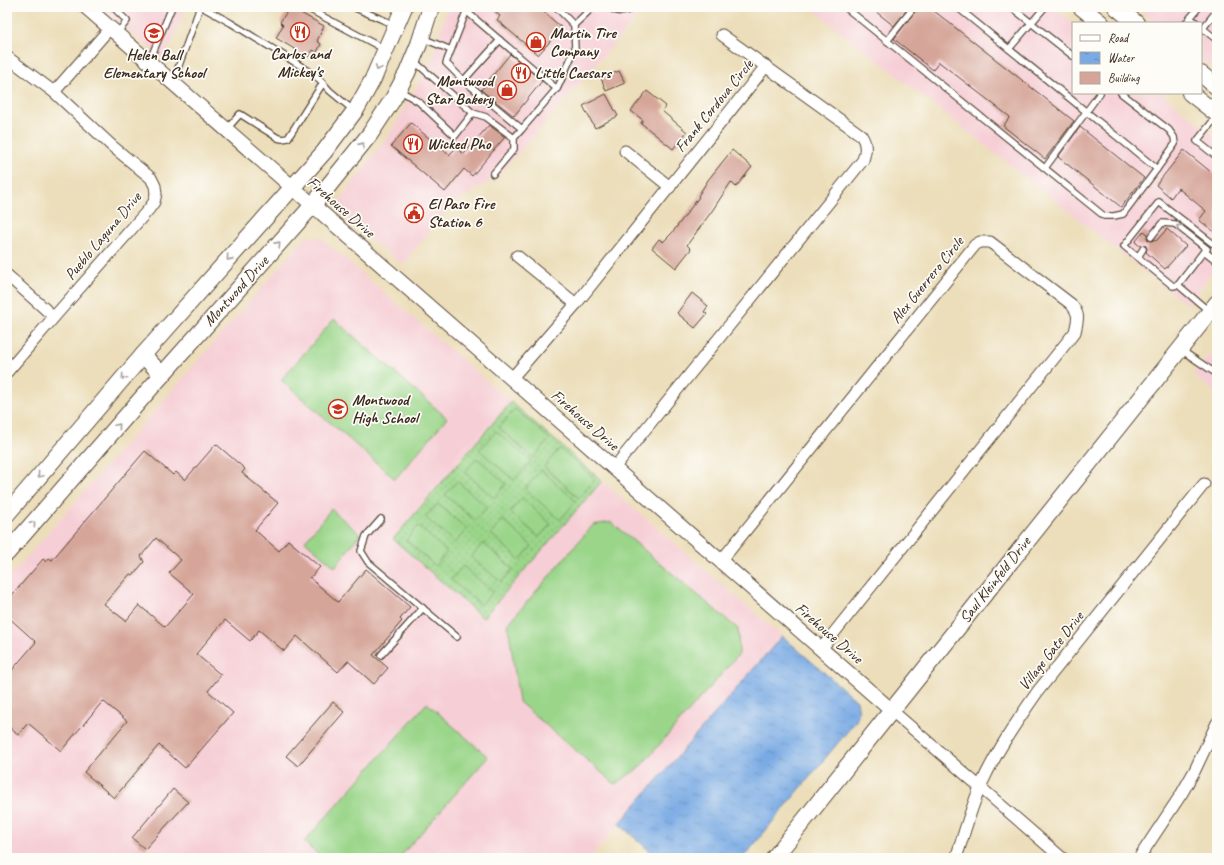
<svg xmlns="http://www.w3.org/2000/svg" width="1224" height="865" font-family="Caveat,sans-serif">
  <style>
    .built { fill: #f6cfd6 }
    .grass { fill: url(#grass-dots); stroke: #6a8054 }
    .garden { fill: #9ad589; stroke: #6a8054 }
    .water { fill: url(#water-ripples); stroke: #5a6a81 }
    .building { fill: #d6a599; fill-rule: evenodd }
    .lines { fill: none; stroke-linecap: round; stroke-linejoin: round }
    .service-casing { stroke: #564535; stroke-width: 8 }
    .minor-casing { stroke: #564535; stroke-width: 13 }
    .tertiary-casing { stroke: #564535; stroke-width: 16 }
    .secondary-casing { stroke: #564535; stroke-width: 18 }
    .service { stroke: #fff; stroke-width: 5.5 }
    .minor { stroke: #fff; stroke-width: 11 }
    .tertiary { stroke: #fff; stroke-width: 14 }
    .secondary { stroke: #fff; stroke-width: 16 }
    .oneway { stroke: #a79f9a }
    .labels { text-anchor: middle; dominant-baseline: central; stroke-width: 3.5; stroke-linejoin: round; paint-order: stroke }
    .poi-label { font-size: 16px; font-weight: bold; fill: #3b2a1e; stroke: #fdfcf7; text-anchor: start }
    .street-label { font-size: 16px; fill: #3b2a1e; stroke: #fdfcf7 }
  </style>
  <defs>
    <pattern id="grass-dots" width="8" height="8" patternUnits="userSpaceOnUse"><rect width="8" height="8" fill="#9ad589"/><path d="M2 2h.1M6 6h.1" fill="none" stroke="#86b776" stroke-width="1.8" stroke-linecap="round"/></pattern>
    <pattern id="water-ripples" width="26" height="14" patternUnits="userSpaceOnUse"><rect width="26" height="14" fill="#79aae4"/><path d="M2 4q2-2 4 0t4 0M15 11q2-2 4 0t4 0" fill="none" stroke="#648bb8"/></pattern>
  </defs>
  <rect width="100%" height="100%" fill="#fdfcf7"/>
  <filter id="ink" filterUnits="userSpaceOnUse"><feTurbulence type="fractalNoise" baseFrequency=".025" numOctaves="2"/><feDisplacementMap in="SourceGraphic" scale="8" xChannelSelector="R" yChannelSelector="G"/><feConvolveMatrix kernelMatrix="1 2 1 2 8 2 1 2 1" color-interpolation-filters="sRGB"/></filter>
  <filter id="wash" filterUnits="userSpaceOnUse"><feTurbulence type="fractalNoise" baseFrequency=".012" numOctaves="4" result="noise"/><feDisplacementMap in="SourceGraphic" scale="16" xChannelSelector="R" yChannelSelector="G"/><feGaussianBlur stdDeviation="0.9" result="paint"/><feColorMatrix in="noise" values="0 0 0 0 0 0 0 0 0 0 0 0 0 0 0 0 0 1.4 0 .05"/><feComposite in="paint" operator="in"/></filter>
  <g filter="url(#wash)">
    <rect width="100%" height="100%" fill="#ecdeba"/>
    <g class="built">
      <polygon points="100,7 186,7 164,60"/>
      <polygon points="448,7 646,7 499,175 448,207 403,265 349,222 342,213 341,198 389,135 431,62"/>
      <polygon points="810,7 1053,7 1073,23 1073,93 1161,93 1217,138 1217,267 1187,305"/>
      <polygon points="1135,7 1217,7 1217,72 1201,59 1201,23 1156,23"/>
      <polygon points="313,237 321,238 782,636 590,858 7,858 7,580 305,238"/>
      <polygon points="1217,345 1217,394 1193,375"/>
    </g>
    <polygon class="grass" points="511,402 602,481 483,618 393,539"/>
    <g class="garden">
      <polygon points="334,319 447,418 395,479 281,380"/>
      <polygon points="515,409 550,439 533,458 499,428"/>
      <polygon points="496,431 531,461 514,480 479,450"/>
      <polygon points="560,448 595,479 579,498 544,467"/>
      <polygon points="477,458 506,484 494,498 465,472"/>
      <polygon points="541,470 576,501 560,520 525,489"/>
      <polygon points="457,481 487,507 475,520 445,495"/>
      <polygon points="522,498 551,524 539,537 510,512"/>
      <polygon points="438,504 467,529 455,543 425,517"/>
      <polygon points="331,509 360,534 335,567 305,541"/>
      <polygon points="503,520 532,546 520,560 491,534"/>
      <polygon points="611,522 738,629 739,654 639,768 615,784 519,702 508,624 593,525"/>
      <polygon points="418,526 447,552 435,566 406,540"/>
      <polygon points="483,543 513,569 501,582 471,557"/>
      <polygon points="463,566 493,592 481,605 451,580"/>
      <polygon points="427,703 488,757 399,858 322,858 304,842"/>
    </g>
    <polygon class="water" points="782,636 857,701 859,712 856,721 743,858 658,858 619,824"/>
    <g id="blocks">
      <g class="building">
        <polygon points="290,7 324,26 317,41 321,44 317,52 313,50 308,57 276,38 283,25 280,22"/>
        <polygon points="490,7 538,7 562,28 538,55 497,20 500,16"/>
        <polygon points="870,7 909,7 894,26"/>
        <polygon points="918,7 929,7 1074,121 1045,159 1003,126 1010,117 939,62 933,70 894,39"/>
        <polygon points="510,54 542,81 514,116 481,90"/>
        <polygon points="619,71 625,83 606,91 601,78"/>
        <polygon points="647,91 666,106 662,111 687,132 673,149 641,123 643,120 631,111"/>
        <polygon points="606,94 618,116 595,128 583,106"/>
        <polygon points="411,123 449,155 456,148 464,154 489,125 505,137 472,176 464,169 445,192 391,146"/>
        <polygon points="1080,127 1144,178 1121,207 1058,157"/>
        <polygon points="732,150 752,167 736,187 731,182 712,211 687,245 691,249 676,268 652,248 659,239 663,242 672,233 699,197 698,196 708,180"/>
        <polygon points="1184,150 1217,177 1217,234 1199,220 1206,211 1178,188 1171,198 1156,185"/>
        <polygon points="1167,229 1186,246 1165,269 1146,252 1147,249 1146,246 1143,245 1140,246 1135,242 1144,231 1148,234 1147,237 1148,240 1151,241 1154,240 1156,241"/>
        <polygon points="692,293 708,306 704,312 707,314 695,328 677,313"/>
        <path d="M216,444L245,469L242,473L278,503L255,530L279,551L288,540L320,567L310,578L338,602L366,569L410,607L400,619L402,621L373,655L388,668L374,684L348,661L338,672L297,636L284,651L259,630L250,641L225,620L196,654L221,675L208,691L233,713L185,768L159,745L114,798L84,772L127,721L103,701L61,751L28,723L18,735L7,725V676L36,642L7,616V601L43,559L46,562L49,558L52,560L145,451L173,475L176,472L185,480ZM156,538L181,560L169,573L194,594L165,627L139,605L126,621L104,604L130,574L133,575L144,562L141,556Z"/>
        <polygon points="333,702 344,712 298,766 286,756"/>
        <polygon points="173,789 188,802 145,849 132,838"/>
      </g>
    </g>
  </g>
  <g filter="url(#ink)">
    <use href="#blocks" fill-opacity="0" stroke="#564535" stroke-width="1"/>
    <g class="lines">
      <g class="service-casing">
        <g id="service">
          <polyline points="113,7 127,21 117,33"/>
          <polyline points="202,7 231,23 309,71 319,79 330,91 353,110"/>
          <polyline points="305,7 384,49"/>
          <polyline points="353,7 395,25"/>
          <polyline points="468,7 446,63 462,79 522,129 514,138 486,117 473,113"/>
          <path d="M609,7C619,14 626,12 635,7"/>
          <polyline points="845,7 1104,216 1114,216 1123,214 1157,169"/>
          <polyline points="957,7 1157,169 1175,144 1174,137 1169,130 1121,93"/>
          <polyline points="1011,7 1073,56"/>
          <polyline points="466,11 557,89"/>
          <polyline points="1190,18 1197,23"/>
          <polyline points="1186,23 1199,7"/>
          <polyline points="574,25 593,7"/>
          <polyline points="1201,27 1217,40"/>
          <polyline points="1203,28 1215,13"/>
          <polyline points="422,38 451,50"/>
          <polyline points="887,41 914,7"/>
          <polyline points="1009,49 1045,7"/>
          <polyline points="149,62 172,7"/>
          <polyline points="464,80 500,40"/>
          <polyline points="173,82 200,7"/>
          <polyline points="399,90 419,102 455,136 473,113 414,61"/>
          <polyline points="1217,116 1197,141 1217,157"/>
          <polyline points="522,129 558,87 575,49 574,25 556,7"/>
          <polyline points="226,130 240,114 278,138 282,139 288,138 323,83"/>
          <polyline points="1045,168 1100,93"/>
          <polyline points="493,174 514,149 514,138"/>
          <polyline points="1151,237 1162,223 1175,224 1207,249"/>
          <polyline points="1212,243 1159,202 1124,246 1173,286 1178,285 1204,251 1217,261"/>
          <polyline points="1138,257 1143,249"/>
          <polyline points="1178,285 1210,312"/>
          <polyline points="1181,350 1217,374"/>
          <polyline points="381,519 366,536 361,551 368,562 457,637"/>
          <polyline points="381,655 423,608"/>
        </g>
      </g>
      <g class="minor-casing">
        <g id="minor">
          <polyline points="7,57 54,92 112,146 151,178 155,186 156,194 154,202 149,209 54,317 7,372"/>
          <polyline points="54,92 110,28"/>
          <polyline points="625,151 670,187"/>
          <polyline points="517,256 576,304"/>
          <polyline points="7,275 54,317"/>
          <polyline points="511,379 576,304 766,66"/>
          <path d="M614,468L863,160C866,151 867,144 861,135L722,35"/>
          <path d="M721,561L975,245L980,242H990L1071,304C1080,315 1078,318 1075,332L821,649"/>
          <polyline points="891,710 1062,858"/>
          <path d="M956,858C964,834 971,808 981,785C996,752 1017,721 1038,691L1204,484"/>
          <polyline points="1139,858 1182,793 1195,770 1217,723"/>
        </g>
      </g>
      <g class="tertiary-casing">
        <polyline id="tertiary" points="86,7 891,710"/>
      </g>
      <g class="secondary-casing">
        <g id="secondary">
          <polyline points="1081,7 1101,23"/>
          <polyline points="1116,7 1136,23"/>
          <polyline points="1201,74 1217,87"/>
          <polyline points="1190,93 1217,114"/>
          <polyline points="143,355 162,375"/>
          <polyline points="7,514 143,355 324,152 357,108 373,79 404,7"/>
          <polyline points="7,553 162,375 313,205 370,134 393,99 407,73 419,44 431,7"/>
          <polyline points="774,858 1217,303"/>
        </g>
      </g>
      <use href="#service" class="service"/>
      <use href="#minor" class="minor"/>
      <use href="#tertiary" class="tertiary"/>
      <use href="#secondary" class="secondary"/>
    </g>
    <defs><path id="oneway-chevron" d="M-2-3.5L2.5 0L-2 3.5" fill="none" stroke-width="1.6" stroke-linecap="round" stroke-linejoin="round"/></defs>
    <g class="oneway">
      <use href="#oneway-chevron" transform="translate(378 68) rotate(114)"/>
      <use href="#oneway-chevron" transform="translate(362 145) rotate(-51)"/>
      <use href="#oneway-chevron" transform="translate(1179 227) rotate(-147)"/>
      <use href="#oneway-chevron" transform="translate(278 244) rotate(-48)"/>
      <use href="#oneway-chevron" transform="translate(229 258) rotate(132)"/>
      <use href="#oneway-chevron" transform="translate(124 377) rotate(131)"/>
      <use href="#oneway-chevron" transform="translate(118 426) rotate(-49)"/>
      <use href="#oneway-chevron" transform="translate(40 475) rotate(130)"/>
      <use href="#oneway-chevron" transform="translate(33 524) rotate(-49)"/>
    </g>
  </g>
  <defs>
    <g id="restaurant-ring" transform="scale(1)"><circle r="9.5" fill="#fdfcf7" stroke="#c8321e" stroke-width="1.5"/><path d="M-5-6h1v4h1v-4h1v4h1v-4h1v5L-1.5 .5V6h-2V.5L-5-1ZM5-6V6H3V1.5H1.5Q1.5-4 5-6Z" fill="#c8321e"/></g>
    <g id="school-ring" transform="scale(1)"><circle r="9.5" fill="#fdfcf7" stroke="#c8321e" stroke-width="1.5"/><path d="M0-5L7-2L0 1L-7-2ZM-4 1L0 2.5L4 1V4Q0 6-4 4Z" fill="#c8321e"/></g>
    <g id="shop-ring" transform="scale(1)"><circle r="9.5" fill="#fdfcf7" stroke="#c8321e" stroke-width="1.5"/><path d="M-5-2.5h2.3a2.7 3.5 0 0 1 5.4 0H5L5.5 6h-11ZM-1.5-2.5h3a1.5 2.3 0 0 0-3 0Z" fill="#c8321e"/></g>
    <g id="civic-ring" transform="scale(1)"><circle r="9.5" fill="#fdfcf7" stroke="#c8321e" stroke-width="1.5"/><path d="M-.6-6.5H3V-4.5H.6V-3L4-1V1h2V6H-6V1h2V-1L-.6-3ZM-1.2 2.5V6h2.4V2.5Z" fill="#c8321e"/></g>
  </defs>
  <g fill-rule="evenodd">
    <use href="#restaurant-ring" x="300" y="32"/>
    <use href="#school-ring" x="154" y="33"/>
    <use href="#shop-ring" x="536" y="42"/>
    <use href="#restaurant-ring" x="521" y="73"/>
    <use href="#shop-ring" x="507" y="90"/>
    <use href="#restaurant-ring" x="413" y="144"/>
    <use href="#civic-ring" x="414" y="213"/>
    <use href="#school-ring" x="338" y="409"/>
  </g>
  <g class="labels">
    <g class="poi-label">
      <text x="550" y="33">Martin Tire<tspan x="550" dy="18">Company</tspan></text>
      <text x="300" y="54" text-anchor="middle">Carlos and<tspan x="300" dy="18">Mickey's</tspan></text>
      <text x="154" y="55" text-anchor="middle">Helen Ball<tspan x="154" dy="18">Elementary School</tspan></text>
      <text x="535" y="73">Little Caesars</text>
      <text x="493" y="81" text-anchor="end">Montwood<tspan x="493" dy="18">Star Bakery</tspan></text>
      <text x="427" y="144">Wicked Pho</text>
      <text x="428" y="204">El Paso Fire<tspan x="428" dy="18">Station 6</tspan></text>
      <text x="352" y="400">Montwood<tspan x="352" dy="18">High School</tspan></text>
    </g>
    <g class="street-label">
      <text transform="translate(714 106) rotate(-51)">Frank Cordova Circle</text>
      <text transform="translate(341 207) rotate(41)">Firehouse Drive</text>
      <text transform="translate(103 236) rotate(-50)">Pueblo Laguna Drive</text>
      <text transform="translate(927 280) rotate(-51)">Alex Guerrero Circle</text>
      <text transform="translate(236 291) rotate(-48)">Montwood Drive</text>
      <text transform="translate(585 420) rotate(41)">Firehouse Drive</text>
      <text transform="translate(995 580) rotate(-52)">Saul Kleinfeld Drive</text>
      <text transform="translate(829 633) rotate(41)">Firehouse Drive</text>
      <text transform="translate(1051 651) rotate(-52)">Village Gate Drive</text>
    </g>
  </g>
  <rect width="1224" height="865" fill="none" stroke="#fdfcf7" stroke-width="24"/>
  <rect x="1072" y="22" width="130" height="72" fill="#fdfcf7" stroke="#afa8a0"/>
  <rect x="1080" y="35" width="20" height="6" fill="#ffffff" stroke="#afa8a0"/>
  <text x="1108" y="42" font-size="12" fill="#3b2a1e">Road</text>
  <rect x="1080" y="52" width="20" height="12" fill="url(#water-ripples)" stroke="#afa8a0"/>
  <text x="1108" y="62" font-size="12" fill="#3b2a1e">Water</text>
  <rect x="1080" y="72" width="20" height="12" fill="#d6a599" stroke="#afa8a0"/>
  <text x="1108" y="82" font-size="12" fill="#3b2a1e">Building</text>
</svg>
